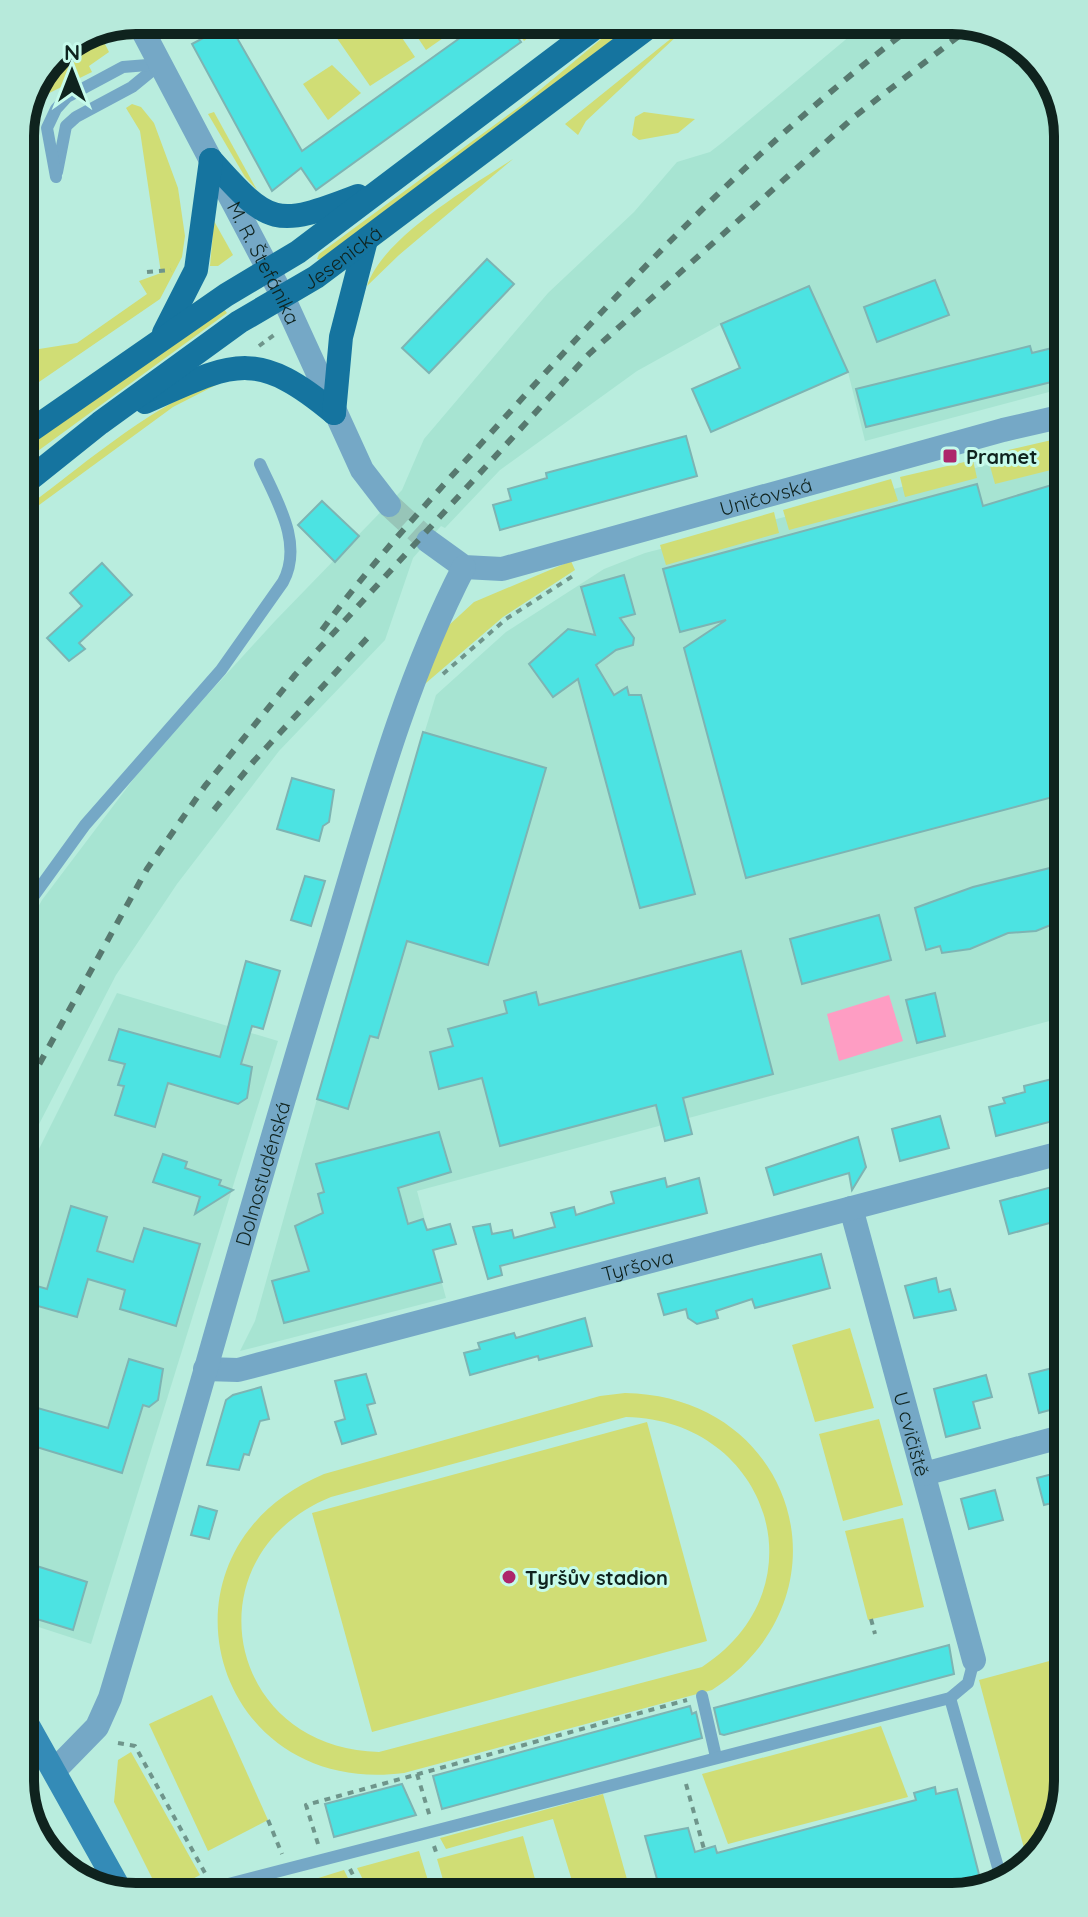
<svg xmlns="http://www.w3.org/2000/svg" width="1088" height="1917" font-family="Quicksand,sans-serif">
  <style>
    .built { fill: #a7e4d2 }
    .green { fill: #d0dd75; fill-rule: evenodd }
    .water { fill: #fe9dc3 }
    .building { fill: #4ce3e2; stroke: #7db4b3; stroke-width: 2 }
    .lines { fill: none; stroke-linecap: round; stroke-linejoin: round }
    .street-tunnel { stroke: #97c5b8; stroke-width: 24; stroke-dasharray: 24 12; stroke-linecap: butt }
    .path { stroke: #6f958b; stroke-width: 4; stroke-dasharray: 6 6; stroke-linecap: butt }
    .lane { stroke: #75a8c6; stroke-width: 12 }
    .street { stroke: #75a8c6; stroke-width: 24 }
    .secondary { stroke: #348bb7; stroke-width: 24 }
    .primary { stroke: #15749f; stroke-width: 24 }
    .rail { stroke: #57796f; stroke-width: 6; stroke-dasharray: 10 10; stroke-linecap: butt }
    .poi-dot { fill: #ad266b; stroke: #c6fbeb; stroke-width: 3 }
    .labels { text-anchor: middle; dominant-baseline: central; stroke-width: 6; stroke-linejoin: round; paint-order: stroke }
    .street-label { font-size: 20px; fill: #0f231e; stroke: #c6fbeb }
    .poi-label { font-size: 20px; font-weight: bold; fill: #0f231e; stroke: #c6fbeb; text-anchor: start }
    .rim { fill: none; stroke: #0f231e; stroke-width: 10 }
  </style>
  <rect width="100%" height="100%" fill="#b9edde"/>
  <g class="built">
    <polygon points="869,20 960,20 1017,40 1056,85 1068,136 1068,387 865,441 848,372 711,432 692,389 740,368 720,325 637,371 500,470 445,528 441,526 413,558 385,640 279,751 177,884 116,975 20,1161 20,940 42,900 148,760 275,621 402,490 424,439 548,293 634,212 677,162 710,152 723,142"/>
    <polygon points="1068,444 1068,1016 417,1191 446,1298 240,1351 255,1321 365,927 436,695 506,632 604,569 645,553"/>
    <polygon points="117,993 278,1041 91,1644 20,1621 20,1187"/>
    <polygon points="24,1797 41,1828 66,1871 32,1832"/>
  </g>
  <g class="green">
    <polygon points="390,20 415,57 370,86 325,21"/>
    <polygon points="406,20 465,20 466,22 426,50"/>
    <polygon points="509,20 542,20 542,26 524,41"/>
    <polygon points="624,20 645,20 322,260 317,259 319,254 523,104"/>
    <polygon points="694,20 586,121 578,135 565,124"/>
    <polygon points="105,44 109,52 89,66 92,72 33,101 54,54"/>
    <polygon points="332,65 361,93 328,120 303,84"/>
    <polygon points="132,104 141,107 154,123 178,188 185,236 182,257 160,299 20,395 20,352 77,343 147,294 139,281 161,273 140,131 126,108"/>
    <polygon points="214,112 257,190 245,177 208,114"/>
    <polygon points="644,112 695,119 678,133 639,140 632,135 635,117"/>
    <path d="M513,159L399,255L367,286C383,237 470,187 513,159Z"/>
    <polygon points="214,221 233,255 218,266 210,266"/>
    <polygon points="223,308 227,313 20,464 20,451"/>
    <path d="M218,384L173,407L20,519V512C73,474 158,398 218,384Z"/>
    <polygon points="1056,439 1063,467 995,484 987,455"/>
    <polygon points="973,460 977,478 905,497 900,477"/>
    <polygon points="891,479 898,501 789,530 783,510"/>
    <polygon points="774,512 779,533 666,565 660,545"/>
    <polygon points="571,561 575,570 503,617 419,689 448,626 474,602"/>
    <polygon points="850,1328 874,1408 815,1422 792,1345"/>
    <path d="M625,1393C796,1396 856,1596 712,1690L404,1773C210,1798 142,1550 324,1474L600,1396ZM626,1417C769,1420 824,1588 702,1667L379,1752C225,1749 188,1555 331,1497Z"/>
    <polygon points="879,1419 903,1505 843,1521 819,1434"/>
    <polygon points="647,1422 707,1641 372,1732 312,1513"/>
    <polygon points="903,1518 924,1607 868,1620 845,1531"/>
    <polygon points="1068,1656 1068,1781 1049,1845 1028,1863 979,1680"/>
    <polygon points="212,1695 268,1820 208,1851 149,1724"/>
    <polygon points="881,1726 908,1797 728,1844 702,1774"/>
    <polygon points="131,1752 200,1875 161,1896 114,1802 118,1760"/>
    <polygon points="603,1794 632,1897 577,1897 553,1819 446,1849 440,1838"/>
    <polygon points="523,1836 540,1897 448,1897 437,1859"/>
    <polygon points="419,1851 433,1897 372,1897 357,1868"/>
    <polygon points="344,1870 357,1897 303,1897 296,1885"/>
  </g>
  <polygon class="water" points="889,995 903,1041 839,1061 827,1014"/>
  <g class="building">
    <polygon points="485,20 505,20 521,42 316,190 301,168 272,191 192,44 229,24 302,151"/>
    <polygon points="487,259 514,284 429,373 402,348"/>
    <polygon points="935,280 949,315 877,342 864,307"/>
    <polygon points="809,286 848,372 711,432 692,389 740,368 721,324"/>
    <polygon points="1068,344 1068,378 866,427 856,389 1030,346 1032,353"/>
    <polygon points="686,436 697,476 500,530 493,505 511,500 508,489 547,478 546,473"/>
    <polygon points="1068,480 1068,793 746,878 684,648 726,620 680,632 663,569 977,484 983,506"/>
    <polygon points="322,501 359,536 335,562 298,525"/>
    <polygon points="102,563 132,595 79,643 85,649 69,661 47,638 82,606 70,593"/>
    <polygon points="624,575 635,614 620,618 634,638 633,645 616,650 596,665 614,695 627,687 629,695 641,695 695,894 640,908 578,679 553,697 529,664 568,629 595,635 581,587"/>
    <polygon points="423,732 546,768 488,965 407,941 378,1038 370,1036 348,1109 317,1099"/>
    <polygon points="292,778 334,790 329,822 323,826 319,841 277,829"/>
    <polygon points="1062,865 1068,887 1068,918 1036,931 1008,933 970,949 942,953 940,946 926,950 915,908 973,887"/>
    <polygon points="305,876 325,881 311,926 291,920"/>
    <polygon points="879,915 891,960 802,984 790,939"/>
    <polygon points="741,951 773,1074 683,1098 692,1134 665,1141 656,1105 500,1146 482,1078 439,1089 430,1052 453,1046 448,1029 507,1013 504,1001 536,992 539,1005"/>
    <polygon points="246,961 280,971 263,1029 252,1026 241,1064 252,1067 247,1098 238,1104 168,1083 155,1127 115,1115 124,1086 118,1085 125,1064 109,1060 119,1029 220,1057"/>
    <polygon points="935,993 945,1036 917,1043 906,1000"/>
    <polygon points="1068,1075 1068,1117 996,1136 989,1107 1005,1103 1003,1098 1025,1092 1024,1086"/>
    <polygon points="940,1116 949,1148 900,1161 892,1129"/>
    <polygon points="439,1132 451,1172 398,1188 408,1224 423,1219 427,1230 450,1224 456,1244 433,1250 442,1282 284,1323 272,1281 309,1271 295,1226 323,1213 318,1194 324,1192 316,1164"/>
    <polygon points="858,1137 866,1167 852,1190 849,1173 774,1195 766,1168"/>
    <polygon points="163,1154 187,1162 185,1168 221,1180 219,1185 233,1190 195,1214 200,1197 153,1182"/>
    <polygon points="665,1178 667,1187 699,1178 707,1213 500,1266 502,1275 488,1279 473,1227 490,1224 492,1234 512,1230 514,1238 555,1227 551,1213 574,1207 576,1215 614,1203 611,1192"/>
    <polygon points="1063,1184 1068,1218 1009,1234 1000,1201"/>
    <polygon points="71,1206 107,1217 97,1251 133,1262 144,1228 200,1244 176,1326 120,1309 125,1290 88,1279 77,1317 20,1301 20,1281 47,1289"/>
    <polygon points="821,1254 830,1288 755,1308 752,1299 716,1311 718,1318 697,1324 688,1318 686,1309 664,1315 658,1294"/>
    <polygon points="936,1278 939,1292 950,1289 956,1310 914,1318 905,1286"/>
    <polygon points="585,1318 592,1346 539,1360 538,1356 470,1375 464,1353 480,1349 478,1343 514,1333 516,1338"/>
    <polygon points="129,1359 163,1369 158,1400 149,1407 143,1405 122,1473 20,1442 20,1403 108,1428"/>
    <polygon points="1068,1364 1068,1405 1039,1413 1029,1374"/>
    <polygon points="366,1374 375,1403 367,1405 376,1434 342,1444 335,1422 345,1419 335,1381"/>
    <polygon points="986,1375 992,1397 973,1402 980,1428 946,1437 934,1389"/>
    <polygon points="261,1387 269,1419 260,1421 249,1455 244,1454 239,1470 207,1465 226,1400 233,1395"/>
    <polygon points="1068,1470 1068,1499 1044,1505 1037,1478"/>
    <polygon points="995,1490 1003,1520 969,1529 961,1499"/>
    <polygon points="199,1506 217,1511 209,1539 191,1535"/>
    <polygon points="24,1562 87,1582 73,1630 20,1614 20,1577"/>
    <polygon points="949,1645 954,1674 724,1735 720,1734 714,1708"/>
    <polygon points="690,1706 692,1714 696,1712 702,1738 442,1809 433,1776"/>
    <polygon points="402,1784 416,1815 334,1837 325,1804"/>
    <polygon points="935,1787 936,1794 957,1789 983,1890 952,1897 662,1897 645,1836 688,1828 695,1852 715,1846 717,1853 916,1800 914,1793"/>
  </g>
  <g class="lines">
    <polyline class="street-tunnel" points="389,505 428,541"/>
    <g class="path">
      <polyline points="147,272 171,270"/>
      <polyline points="259,346 274,335"/>
      <polyline points="443,674 506,619 576,574"/>
      <polyline points="871,1619 875,1634"/>
      <polyline points="118,1743 135,1746 205,1873"/>
      <polyline points="417,1774 430,1817"/>
      <polyline points="686,1784 704,1849"/>
      <polyline points="268,1820 282,1854"/>
      <polyline points="318,1844 306,1805 687,1700"/>
      <polyline points="434,1846 437,1855"/>
      <polyline points="350,1869 364,1897"/>
      <polyline points="282,1885 289,1897"/>
    </g>
    <g class="lane">
      <polyline points="57,172 66,126 76,117 132,87 160,64"/>
      <polyline points="56,177 47,128 56,109 67,97 123,67 160,64"/>
      <path d="M20,915L85,825L221,670L283,582C304,543 276,500 260,464"/>
      <polyline points="702,1696 716,1757"/>
      <polyline points="950,1698 1003,1885"/>
      <polyline points="213,1888 950,1698 968,1683 974,1660"/>
    </g>
    <g class="street">
      <path id="s1" d="M137,20L283,297L362,470L389,505"/>
      <path id="s2" d="M428,541L464,567L502,569L1003,430L1068,415"/>
      <path id="s3" d="M851,1208L974,1660"/>
      <path id="s4" d="M205,1369L238,1370L1068,1151"/>
      <polyline points="924,1474 1068,1435"/>
      <path id="s5" d="M55,1770L97,1727L110,1698C185,1449 252,1198 329,949C368,820 402,687 464,567"/>
    </g>
    <polyline class="secondary" points="20,1711 123,1895"/>
    <g class="primary">
      <path d="M211,160C270,226 275,228 358,196"/>
      <polyline points="164,333 196,270 211,160"/>
      <path d="M145,402C233,363 255,347 334,413"/>
      <polyline points="334,413 341,337 366,240"/>
      <polyline points="20,438 226,295 298,252 605,20"/>
      <path id="s6" d="M20,487L100,423L239,322L316,277L658,20"/>
    </g>
    <g class="rail">
      <path d="M322,630C378,554 444,485 508,414C636,272 767,135 921,20"/>
      <polyline points="214,810 254,761 371,634"/>
      <polyline points="20,1099 147,869 205,786 295,675 589,354 854,117 973,25"/>
    </g>
  </g>
  <g class="poi-dot">
    <rect x="942" y="448" width="16" height="16" rx="4"/>
    <circle cx="509" cy="1577" r="8"/>
  </g>
  <g class="labels">
    <g class="street-label">
      <text stroke="none"><textPath href="#s6" startOffset="396">Jesenická</textPath></text>
      <text stroke="none"><textPath href="#s1" startOffset="274">M. R. Štefánika</textPath></text>
      <text stroke="none"><textPath href="#s2" startOffset="356">Uničovská</textPath></text>
      <text stroke="none"><textPath href="#s5" startOffset="638">Dolnostudénská</textPath></text>
      <text stroke="none"><textPath href="#s4" startOffset="446">Tyršova</textPath></text>
      <text stroke="none"><textPath href="#s3" startOffset="234">U cvičiště</textPath></text>
    </g>
    <g class="poi-label">
      <text x="966" y="456">Pramet</text>
      <text x="525" y="1577">Tyršův stadion</text>
    </g>
  </g>
  <path d="M0 0H1088V1917H0ZM136 34H952A102 102 0 0 1 1054 136V1781A102 102 0 0 1 952 1883H136A102 102 0 0 1 34 1781V136A102 102 0 0 1 136 34Z" fill="#b7eadb" fill-rule="evenodd"/>
  <path class="rim" d="M136 34H952A102 102 0 0 1 1054 136V1781A102 102 0 0 1 952 1883H136A102 102 0 0 1 34 1781V136A102 102 0 0 1 136 34Z"/>
  <g transform="translate(72 72)" stroke="#c6fbeb" stroke-width="6" paint-order="stroke">
  <path d="M0-6L14 30L0 20L-14 30Z" fill="#0f231e"/>
  <text y="-12" font-size="22" font-weight="bold" text-anchor="middle" fill="#0f231e">N</text>
  </g>
</svg>
